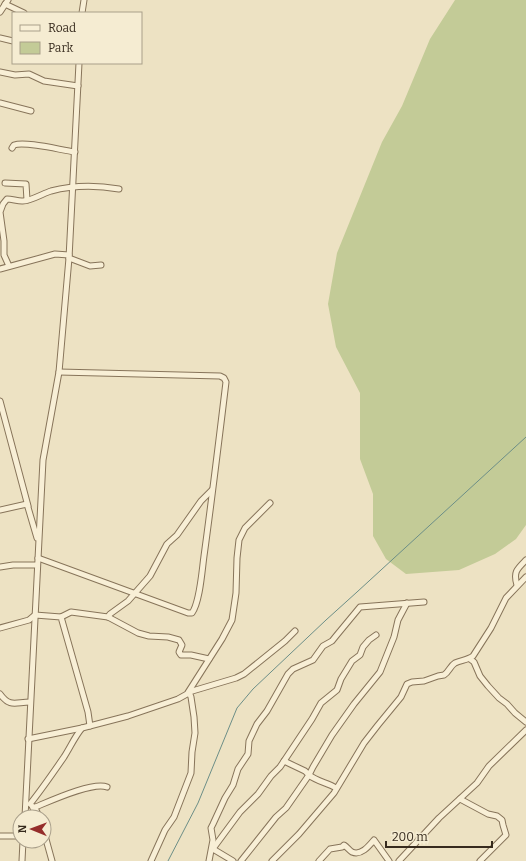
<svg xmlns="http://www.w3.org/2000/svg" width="526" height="861" font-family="Bitter,serif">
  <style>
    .green { fill: #c3cb97 }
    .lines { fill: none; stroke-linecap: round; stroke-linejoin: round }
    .stream { stroke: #6c8e87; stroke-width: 1 }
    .minor-casing { stroke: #87745a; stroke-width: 7 }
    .minor { stroke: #f8efd6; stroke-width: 5 }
  </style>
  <rect width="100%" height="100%" fill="#ede2c3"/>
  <polygon class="green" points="455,0 526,0 526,525 516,539 495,554 459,570 406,574 386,559 373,536 373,494 360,459 360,393 336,347 328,304 337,253 382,142 402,106 430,39"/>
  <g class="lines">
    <polyline class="stream" points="168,861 198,803 237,708 253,689 326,620 357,592 526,437"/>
    <g class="minor-casing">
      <g id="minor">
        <polyline points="5,4 24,13"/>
        <polyline points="0,12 8,0"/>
        <polyline points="82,13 84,0"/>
        <polyline points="0,38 13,41"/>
        <polyline points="0,72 15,75 29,74 44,81 78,86"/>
        <polyline points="0,103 31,111"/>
        <path d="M12,148L14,145C26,141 60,150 75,152"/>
        <polyline points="5,183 26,184 27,200"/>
        <polyline points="69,258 90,266 101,265"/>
        <path d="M9,266L4,255V241L0,212L3,204L7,199C12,199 17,201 22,201C29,202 44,193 51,191C74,185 95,185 119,189"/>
        <polyline points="0,269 55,254 69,255"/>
        <polyline points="0,401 28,506"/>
        <polyline points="0,510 27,504 37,538"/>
        <path d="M38,558L188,613H192C200,602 202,570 204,556C212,498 219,440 226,382L224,378L220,376L59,372"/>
        <polyline points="0,567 13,565 37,565"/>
        <path d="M517,585C513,572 517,569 526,560"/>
        <polyline points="61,617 71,612 108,617 138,633 149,636 168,637 179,640 182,645 179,652 181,655 191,655 209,659"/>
        <polyline points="108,617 110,614 128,601 150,576 167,544 177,535 201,501 212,490"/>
        <polyline points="0,628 29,620 35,615 61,617 88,712 90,726"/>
        <polyline points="470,659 474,662 480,676 488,686 499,698 507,704 515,713 526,722"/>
        <path d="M0,694C10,708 16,702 30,702"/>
        <polyline points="28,739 82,728 128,716 178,699 187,694 222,639 232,620 236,593 237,558 239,540 245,528 270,503"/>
        <polyline points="284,761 305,771 309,775 313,767 332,735 354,704 380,672 394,637 398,620 407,603"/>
        <polyline points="460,799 488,814 497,816 502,820 503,825 506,835 480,861"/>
        <path d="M30,804C42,789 53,773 64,757C71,746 74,738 82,728"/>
        <polyline points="32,806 36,810 39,817"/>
        <path d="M33,808C48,802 93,781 107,787"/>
        <polyline points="25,817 43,460 59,372 69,258 79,63"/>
        <polyline points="44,832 52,861"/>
        <polyline points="0,836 20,836"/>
        <polyline points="213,849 233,861"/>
        <polyline points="212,850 240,812 258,794 271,776 280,767 312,719 321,703 337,690 341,679 352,661 360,655 363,647 369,640 376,635"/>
        <polyline points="22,861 23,841"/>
        <polyline points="151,861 165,830 174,817 191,773 192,752 195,733 194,717 191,697 189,692 236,678 244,674 285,641 295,631"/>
        <polyline points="209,861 213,840 211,828 213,824 225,798 233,785 238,769 248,754 249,741 257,724 267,711 288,674 293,669 313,660 323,646 332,641 336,636 360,607 424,602"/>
        <path d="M241,861L276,817L286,808L309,775C316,781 328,783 336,788"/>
        <path d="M272,861L299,834L334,793L364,743L378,725L401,697L407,684L412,682L424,681L438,676L444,675C449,672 450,666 455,663C461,660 468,660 473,656L491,628L506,598L526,577"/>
        <path d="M319,861L330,849L342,847L344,845C347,847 349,850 352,852C361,856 369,846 374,840L389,861"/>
        <polyline points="399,861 439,818 477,783 489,766 526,730"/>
      </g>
    </g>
    <use href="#minor" class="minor"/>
  </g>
  <rect x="12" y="12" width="130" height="52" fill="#f5ecd2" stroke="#a99f8a"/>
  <rect x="20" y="25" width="20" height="6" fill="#f8efd6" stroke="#a99f8a"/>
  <text x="48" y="32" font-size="12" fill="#372b1e">Road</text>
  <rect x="20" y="42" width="20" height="12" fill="#c3cb97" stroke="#a99f8a"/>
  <text x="48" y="52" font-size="12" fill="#372b1e">Park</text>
  <g transform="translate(32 829) rotate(271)"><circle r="19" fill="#f5ecd2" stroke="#a99f8a"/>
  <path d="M0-3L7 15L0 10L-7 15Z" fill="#952e2b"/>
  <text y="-6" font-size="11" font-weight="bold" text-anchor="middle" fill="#372b1e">N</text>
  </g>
  <path d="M386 841v6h106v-6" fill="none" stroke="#372b1e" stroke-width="2"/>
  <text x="392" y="841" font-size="12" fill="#372b1e" stroke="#f5ecd2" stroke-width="3" paint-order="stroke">200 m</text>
</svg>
